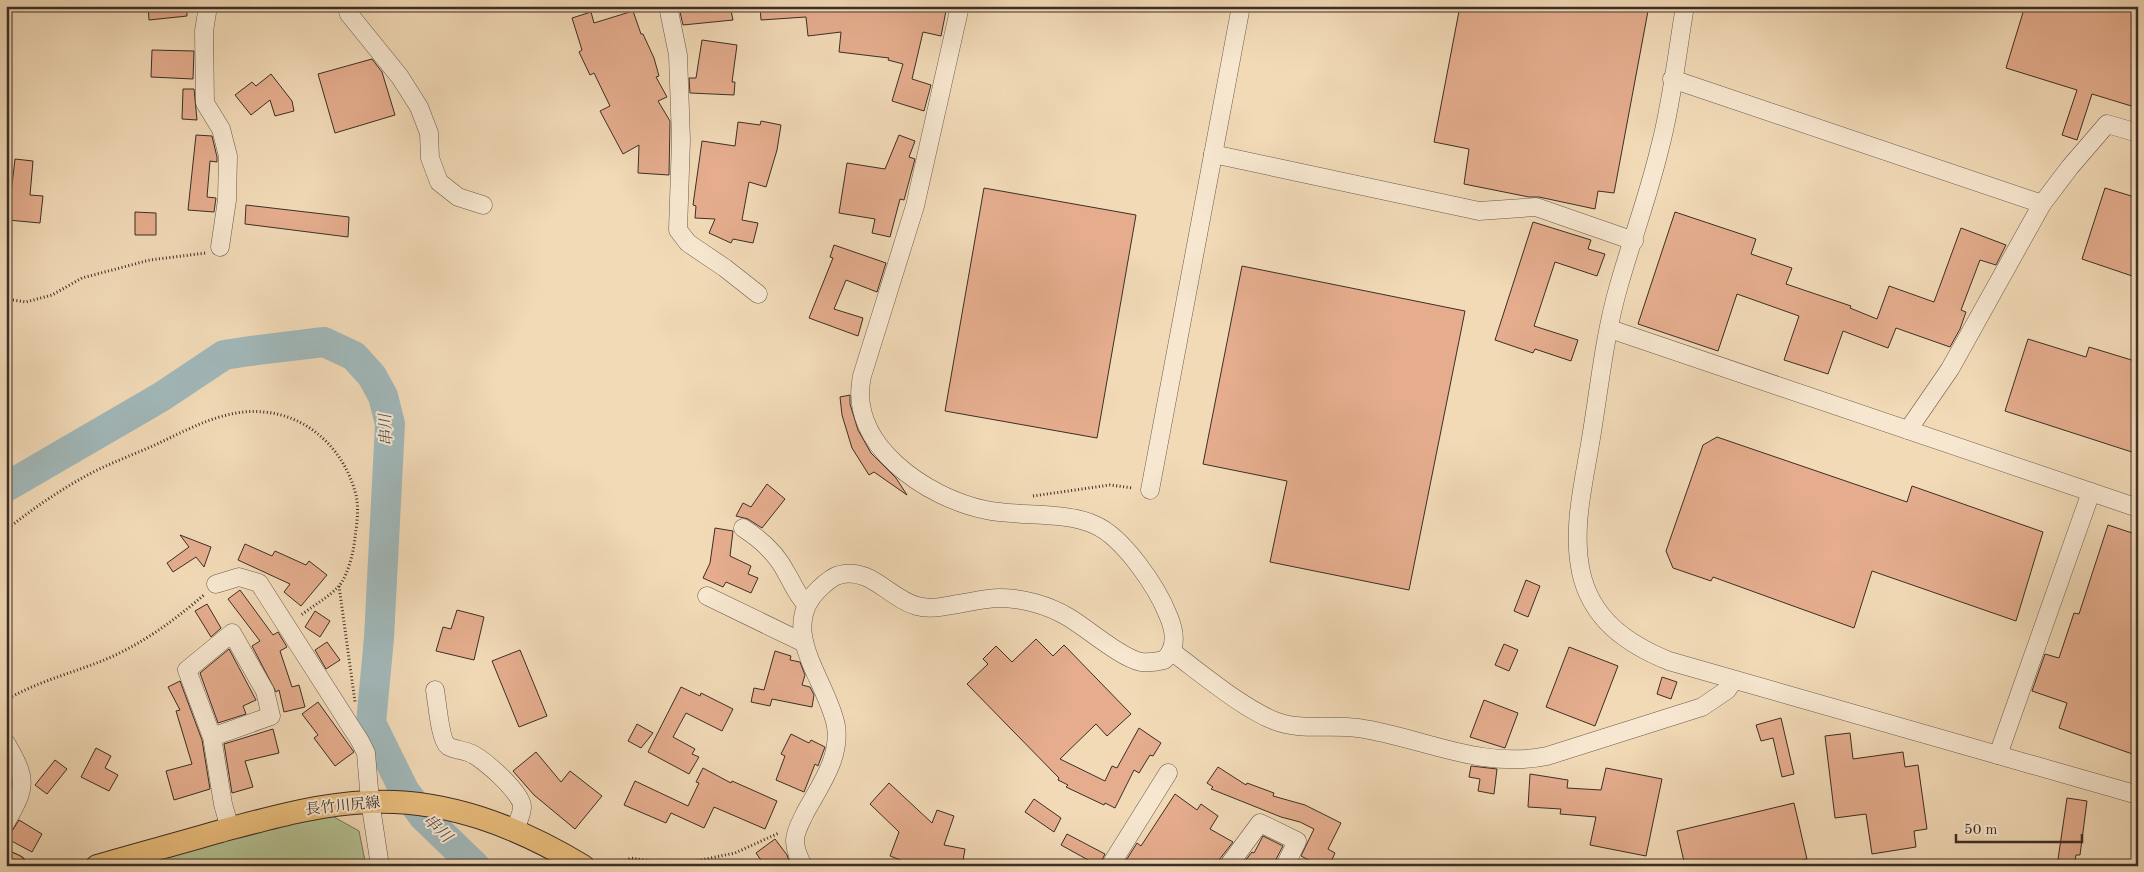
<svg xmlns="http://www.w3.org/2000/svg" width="2144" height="872" font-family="'Old Standard TT','Noto Serif JP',serif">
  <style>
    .green { fill: #b4c193; stroke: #78785c }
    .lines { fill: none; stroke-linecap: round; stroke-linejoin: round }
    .river { stroke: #a1b8ba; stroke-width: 30 }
    .building { fill: #e5ad8e; stroke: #3c2e26 }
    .minor-casing { stroke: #6a594a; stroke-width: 19 }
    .major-casing { stroke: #3c2e26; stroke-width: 24 }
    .path { stroke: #3c2e26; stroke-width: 3; stroke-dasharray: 1 2.5; stroke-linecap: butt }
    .minor { stroke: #f7e7d0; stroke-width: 18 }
    .major { stroke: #e9bd7c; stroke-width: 22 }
    .labels { text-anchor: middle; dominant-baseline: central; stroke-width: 4; stroke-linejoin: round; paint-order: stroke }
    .street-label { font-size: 15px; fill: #3c2e26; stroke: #f7e7d0 }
    .water-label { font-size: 16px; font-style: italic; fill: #55504b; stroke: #f7e7d0 }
  </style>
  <rect width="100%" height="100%" fill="#f2dab7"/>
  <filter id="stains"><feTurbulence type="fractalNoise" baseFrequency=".004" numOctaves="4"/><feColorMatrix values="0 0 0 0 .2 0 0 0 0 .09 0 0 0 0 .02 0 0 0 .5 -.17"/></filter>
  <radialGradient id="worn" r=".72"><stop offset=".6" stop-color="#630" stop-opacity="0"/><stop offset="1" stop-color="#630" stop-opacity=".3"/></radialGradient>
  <polygon class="green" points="327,813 359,831 366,866 87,866"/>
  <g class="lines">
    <polyline class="river" points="6,487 161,397 224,355 250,351 324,342 354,356 372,376 383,396 390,424 379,638 371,723 404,790 423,816 475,866"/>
  </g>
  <g class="building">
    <polygon points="148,6 187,6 187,16 149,20"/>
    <polygon points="704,6 730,6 733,20 683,25 680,12"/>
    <polygon points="760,6 926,6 946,11 941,36 923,32 912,79 931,85 924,111 892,101 903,64 888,60 889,58 839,52 841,32 808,36 806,17 761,20"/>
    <polygon points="1460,6 1623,6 1648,11 1614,193 1598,191 1595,209 1539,197 1529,197 1464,184 1469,149 1434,142"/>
    <polygon points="2025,6 2138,6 2138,108 2092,94 2077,140 2062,135 2077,90 2006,68"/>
    <polygon points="633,11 641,34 643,34 654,58 659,76 656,77 667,97 658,101 670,121 669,175 638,173 639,145 623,154 600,111 610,106 594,73 590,75 579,52 582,50 572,18 591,12 594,23"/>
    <polygon points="702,40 737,45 732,82 735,82 734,95 690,93 689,78 696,78"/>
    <polygon points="152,50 194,51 193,79 151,77"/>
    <polygon points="372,59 382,72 395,115 335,133 318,74"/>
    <polygon points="271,74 292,101 294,111 275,116 270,100 251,115 235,95 252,82 256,86"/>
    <polygon points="183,89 194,89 197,120 182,119"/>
    <polygon points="761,121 781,125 777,150 766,187 749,182 742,220 758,223 753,243 733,239 731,243 709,233 715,219 695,218 696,206 693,205 702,141 735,146 738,122 760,125"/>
    <polygon points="196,135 212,136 217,157 217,162 210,161 207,197 216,198 214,212 188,210"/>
    <polygon points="899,135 915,141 909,157 915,159 904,200 900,199 890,237 872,233 875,219 839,213 847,163 885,169"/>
    <polygon points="15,159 33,161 30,195 43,196 40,223 8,220"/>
    <polygon points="984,188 1136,215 1097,438 945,411"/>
    <polygon points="2105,188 2138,198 2138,278 2082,259"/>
    <polygon points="246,205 349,217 348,237 245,224"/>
    <polygon points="135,212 156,213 156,235 135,235"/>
    <polygon points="1675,212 1756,239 1751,254 1792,268 1786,284 1851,306 1850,308 1877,319 1889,286 1934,302 1961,228 2006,245 1996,265 1980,260 1961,310 1966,312 1960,329 1950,347 1896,328 1888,348 1843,331 1828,374 1784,360 1799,316 1737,294 1718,351 1638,324"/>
    <polygon points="1533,222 1591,240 1588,249 1605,254 1597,276 1555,262 1534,326 1578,340 1571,361 1535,349 1533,353 1495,340"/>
    <polygon points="834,245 886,263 877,292 846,280 834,309 863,318 858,336 809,318 833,258 830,257"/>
    <polygon points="1242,266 1465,311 1409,590 1270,562 1287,481 1203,464"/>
    <polygon points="2028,339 2086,357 2089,347 2138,362 2138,454 2005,411"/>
    <polygon points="850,395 850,404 858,430 871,453 896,478 907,495 874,472 869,475 852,448 842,415 840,397"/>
    <polygon points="1717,437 1907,502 1912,486 2043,532 2016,621 1872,571 1854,628 1713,577 1711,581 1673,568 1666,551 1703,445"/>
    <polygon points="767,484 785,499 762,528 748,519 736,516 743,503 751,507"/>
    <polygon points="2108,525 2138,535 2138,756 2059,728 2067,703 2032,691 2045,654 2059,658 2074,613 2079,614"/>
    <polygon points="715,528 733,531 730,556 751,566 748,574 758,578 751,593 726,582 723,587 703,578 710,563"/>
    <polygon points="180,535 211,547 204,567 196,557 173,572 167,563 189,547"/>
    <polygon points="245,544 272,556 275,551 306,565 309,561 327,575 301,606 284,592 290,584 238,560"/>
    <polygon points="1526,580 1540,586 1528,617 1514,611"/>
    <polygon points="240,590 273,635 278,632 287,647 280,651 292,687 299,685 305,707 284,712 279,690 276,692 252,646 260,641 228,599"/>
    <polygon points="207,604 221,628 211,637 195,611"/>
    <polygon points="457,610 484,617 474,660 436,651 443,627 451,629"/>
    <polygon points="315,611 330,621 320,637 305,627"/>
    <polygon points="1036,639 1053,656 1064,645 1131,714 1107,736 1096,724 1060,759 1105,781 1112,766 1117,768 1139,728 1161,743 1153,756 1150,755 1139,773 1134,770 1115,808 1105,803 1104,805 1066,787 1068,785 1058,780 1059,778 967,684 988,664 983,659 996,646 1012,662"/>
    <polygon points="327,642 340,660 326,669 315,650"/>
    <polygon points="1504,644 1518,650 1509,671 1495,665"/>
    <polygon points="1569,647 1618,666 1595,726 1546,707"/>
    <polygon points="229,649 256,700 243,706 246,714 218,723 200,673"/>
    <polygon points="520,650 547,716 519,727 492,661"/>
    <polygon points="775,651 791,656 790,660 800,662 805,675 802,685 810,687 814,695 812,707 772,699 770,706 751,702 754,688 764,690"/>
    <polygon points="1662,677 1677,682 1671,699 1657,694"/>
    <polygon points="180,681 202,740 210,789 174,800 166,771 192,764 176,711 180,710 168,687"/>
    <polygon points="681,687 700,696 701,693 733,709 722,731 686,713 673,737 695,749 692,754 699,757 689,774 648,752"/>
    <polygon points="1484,700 1518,713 1505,748 1470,737"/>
    <polygon points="318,702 354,752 335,766 314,738 318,735 302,714"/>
    <polygon points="1781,718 1794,774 1782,777 1773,738 1761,741 1756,725"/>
    <polygon points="637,724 653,733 641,748 628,741"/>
    <polygon points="273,729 279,753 245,761 253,787 232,793 224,744"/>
    <polygon points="1850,733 1853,759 1903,752 1905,767 1918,765 1927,829 1914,831 1916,847 1872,854 1866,814 1835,818 1825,736"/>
    <polygon points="791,734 809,743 811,740 825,747 818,766 815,764 804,792 776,780 785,756 781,754"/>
    <polygon points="96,748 111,756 105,768 118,775 109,791 81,777"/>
    <polygon points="536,752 561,782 570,771 602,796 575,829 534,795 513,771"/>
    <polygon points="55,760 67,769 47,794 35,785"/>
    <polygon points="1471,766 1497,769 1494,794 1478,791 1480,779 1469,777"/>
    <polygon points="1218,767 1246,785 1247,783 1274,793 1273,796 1305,805 1341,823 1328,849 1335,853 1329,866 1320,866 1301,856 1314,829 1300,822 1281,817 1211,789 1213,787 1207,783"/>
    <polygon points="703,768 731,783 732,781 777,801 765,829 714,807 704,828 671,813 666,823 624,805 635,781 688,806 699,783 696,782"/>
    <polygon points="1606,768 1662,779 1646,856 1590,845 1596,817 1560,814 1561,809 1528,807 1530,774 1568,780 1567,788 1601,790"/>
    <polygon points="889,783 932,823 937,810 954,816 944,845 965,849 962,866 905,866 906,862 890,856 899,832 870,804"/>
    <polygon points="1175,794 1197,810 1201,804 1218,816 1210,829 1233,842 1219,860 1218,866 1131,866 1125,862 1137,843 1141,846"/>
    <polygon points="2067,798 2087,801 2080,855 2076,855 2074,866 2057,866"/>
    <polygon points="1034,799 1061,818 1054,832 1025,812"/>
    <polygon points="1794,803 1807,859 1779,866 1685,866 1677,831"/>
    <polygon points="19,820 42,834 32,852 6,838 6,833 12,831"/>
    <polygon points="1067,834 1105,854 1099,866 1061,845"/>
    <polygon points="1263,836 1283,846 1273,865 1275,866 1241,866 1252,852 1254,853"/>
    <polygon points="775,839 787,855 791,866 765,866 756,853"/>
  </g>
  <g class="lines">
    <g class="minor-casing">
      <g id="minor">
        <polyline points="208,6 204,31 205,103 221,129 228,156 227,200 220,247"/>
        <polyline points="346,6 349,14 400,77 419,107 429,133 430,158 439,182 458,197 483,205"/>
        <polyline points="668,6 678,55 681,140 678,230 688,243 725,268 758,294"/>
        <path d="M1685,6C1677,53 1672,102 1660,147C1649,194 1632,239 1619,285C1604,336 1599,392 1590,444C1583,486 1572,530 1581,572C1591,619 1627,644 1669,661L2138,795"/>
        <polyline points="1672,79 2042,204"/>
        <polyline points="1213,154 1479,211 1536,207 1634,241"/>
        <polyline points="1610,329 2138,508"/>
        <polyline points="1908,430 1950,369 2042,204 2070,167 2107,124 2138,133"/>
        <polyline points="1150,490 1241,6"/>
        <path d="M743,528C762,540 777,554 787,574C793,584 797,595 806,604"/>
        <polyline points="216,584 239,577 259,583 360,741 366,753 370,801 380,866"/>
        <polyline points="707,596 804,643"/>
        <path d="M1171,651C1201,673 1242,708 1275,721C1301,731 1330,724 1358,728C1421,737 1481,770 1547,756L1702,707L1727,690L1734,680"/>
        <path d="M435,690C437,701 440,740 448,746C454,750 464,750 470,753C483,758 523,794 522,807C522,815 517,823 515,829"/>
        <polyline points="212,737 271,716 265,691 232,633 187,670 212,737 223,804 230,829"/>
        <path d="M6,743C27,779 27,786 6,822"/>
        <polyline points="1998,755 2091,492"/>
        <path d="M803,866C799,858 795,850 795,841C795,831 801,822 805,813C819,787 841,758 836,726C828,682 777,630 818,590C823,585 831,577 839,575C870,566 890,599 917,606C931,610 945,606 958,604C971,602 986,598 999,598C1022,598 1048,605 1068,617C1087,628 1121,658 1141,662C1149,663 1156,662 1164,660C1178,648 1175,631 1168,615C1157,587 1123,537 1095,525C1066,511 1019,517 986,510C927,498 847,445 862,376L915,206L960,6"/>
        <polyline points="1110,866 1168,773"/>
        <polyline points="1228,866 1260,823 1297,841 1285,866"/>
      </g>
    </g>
    <g class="major-casing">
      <g id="major">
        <polyline points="6,862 15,866"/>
        <path d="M97,866C138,854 180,843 221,831C270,818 318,804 369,802C446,798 518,827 583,866"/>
      </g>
    </g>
    <g class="path">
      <polyline points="6,299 26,302 52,295 82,278 150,260 206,253"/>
      <polyline points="1033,496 1110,485 1133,488"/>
      <path d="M6,530C31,510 57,492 84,477C107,464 133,455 157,444C191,428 226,408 264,412C310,416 345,451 356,495C359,508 357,524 355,537C354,551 348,575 339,586C329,597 311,607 300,616"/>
      <polyline points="339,586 355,702"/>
      <path d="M6,700C38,681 76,672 109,658C145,642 176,619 205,594"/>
      <polyline points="621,866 630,858 677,865 735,853 779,833"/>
    </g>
    <use href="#minor" class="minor"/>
    <use href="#major" class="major"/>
  </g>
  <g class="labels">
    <g class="street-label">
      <text transform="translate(343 807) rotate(-6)">長竹川尻線</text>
    </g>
    <g class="water-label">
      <text transform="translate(387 430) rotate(-93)">串川</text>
      <text transform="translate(437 829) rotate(45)">串川</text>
    </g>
  </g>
  <rect width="2144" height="872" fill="none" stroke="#f2dab7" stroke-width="25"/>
  <rect x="8" y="8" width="2129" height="857" fill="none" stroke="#3c2e26" stroke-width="2.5"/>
  <rect x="12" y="12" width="2119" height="847" fill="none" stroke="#3c2e26"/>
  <path d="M1956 834v8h126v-8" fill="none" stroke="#3c2e26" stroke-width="2.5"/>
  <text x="1964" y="834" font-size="15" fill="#3c2e26" stroke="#f7e7d0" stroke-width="4" paint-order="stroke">50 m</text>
  <rect width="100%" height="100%" filter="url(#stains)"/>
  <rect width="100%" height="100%" fill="url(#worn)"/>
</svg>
